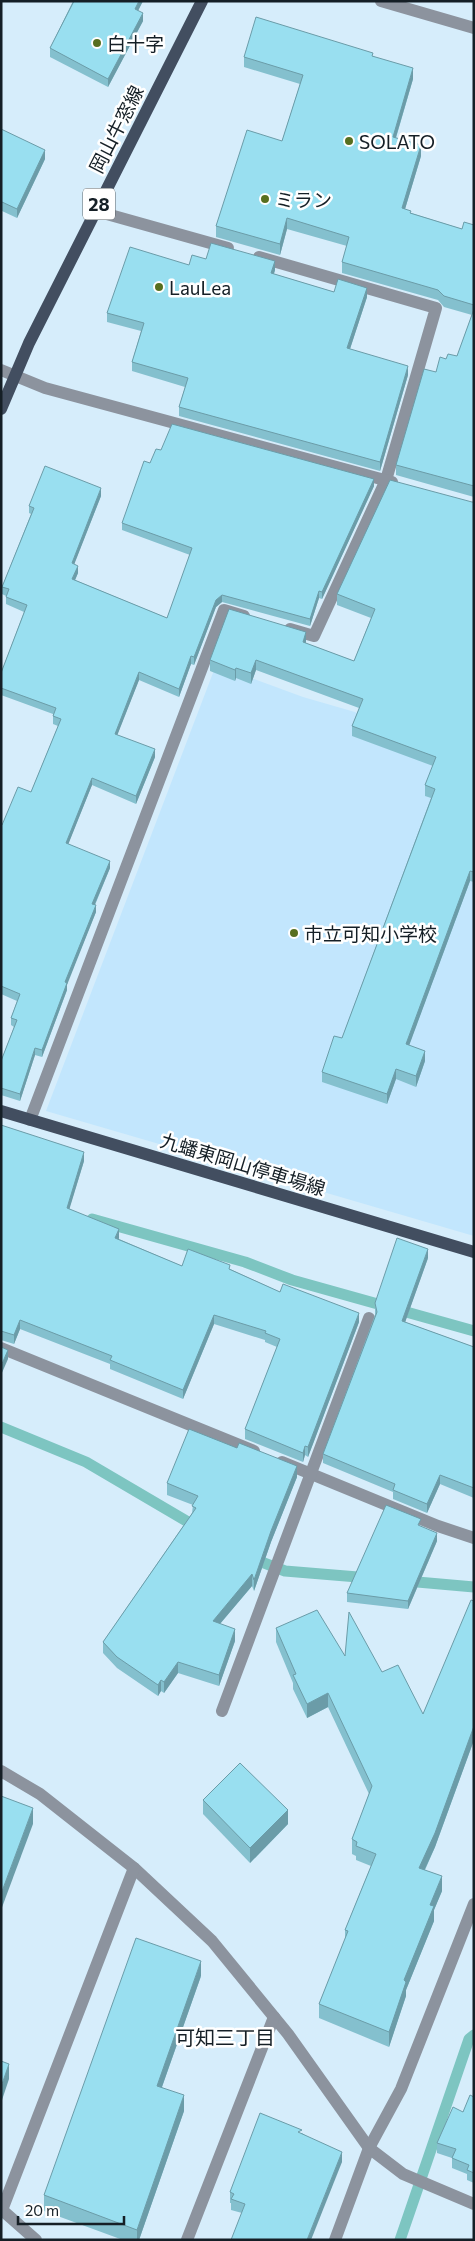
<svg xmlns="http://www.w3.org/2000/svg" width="475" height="2241" font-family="Commissioner,'Noto Sans JP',sans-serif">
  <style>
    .built { fill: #c2e6fd }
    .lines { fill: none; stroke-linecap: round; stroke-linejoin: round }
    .stream { stroke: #7dc5c1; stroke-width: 11 }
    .minor { stroke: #8c939e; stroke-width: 12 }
    .major { stroke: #424e60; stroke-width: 12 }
    .wall { fill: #84c0ce }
    .shaded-wall { fill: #6b9ca8 }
    .building { fill: #99dff0; stroke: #6b9ca8 }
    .poi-dot { fill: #576f20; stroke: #fff; stroke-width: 2 }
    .labels { text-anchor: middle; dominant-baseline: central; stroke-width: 5; stroke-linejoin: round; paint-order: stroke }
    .shield { fill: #fff; stroke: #5b6267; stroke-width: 1 }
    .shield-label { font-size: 18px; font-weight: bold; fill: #151f26 }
    .poi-label { font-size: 19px; fill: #151f26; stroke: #fff; text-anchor: start }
    .street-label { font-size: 19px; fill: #151f26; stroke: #fff }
    .neighbourhood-label { font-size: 20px; fill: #151f26; stroke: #fff }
  </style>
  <rect width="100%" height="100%" fill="#d6edfb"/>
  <polygon class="built" points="216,665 303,697 379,719 474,755 474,1236 46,1111"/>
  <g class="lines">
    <g class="stream">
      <polyline points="92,1219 245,1262 292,1280 474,1331"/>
      <polyline points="1,1427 86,1462 200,1529"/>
      <polyline points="251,1558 285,1571 370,1578"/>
      <polyline points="406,1581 474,1587"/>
      <polyline points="400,2240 469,2039 474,2035"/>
    </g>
    <g class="minor">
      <polyline points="381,1 474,28"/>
      <polyline points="96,211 228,248"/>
      <polyline points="259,257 436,308 386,480 314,636 290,629"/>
      <polyline points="1,370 45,388 392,482"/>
      <polyline points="30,1120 224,610 244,616"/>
      <polyline points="1,1348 254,1451"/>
      <polyline points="282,1462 438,1526 474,1538"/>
      <polyline points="222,1711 369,1318"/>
      <polyline points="1,1771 40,1794 134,1868 212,1941 288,2034 369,2148 403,2174 474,2204"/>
      <polyline points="1,2209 36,2240"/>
      <polyline points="2,2210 134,1868"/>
      <polyline points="187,2240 274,2017"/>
      <polyline points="335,2240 369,2148 401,2089 474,1904"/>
    </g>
    <g class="major">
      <polyline points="1,409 29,343 202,1"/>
      <polyline points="1,1111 474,1252"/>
    </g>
  </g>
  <g class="wall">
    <polygon points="73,1 143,1 138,10 143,21 108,87 50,57 50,48"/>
    <polygon points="373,56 413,79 396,138 421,156 405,209 411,213 462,229 474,225 474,497 396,475 396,465 436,372 446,359 457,356 472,315 444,307 438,300 342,273 342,262 347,246 287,229 280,255 216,237 216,226 282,141 300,84 244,67 244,57"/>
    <polygon points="1,129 45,159 17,218 2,211 1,213"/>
    <polygon points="206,259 275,270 274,274 334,292 367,297 350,349 408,375 380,471 179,416 179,407 185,387 132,371 132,362 141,331 107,322 107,313 189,265"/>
    <polygon points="161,450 374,486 322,599 319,598 310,626 222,602 216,607 194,665 191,664 179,697 139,680 117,735 155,757 136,804 92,785 68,844 110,868 95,905 96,912 67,983 67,990 42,1057 35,1055 20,1101 1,1095 1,1061 14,1027 11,1025 11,1018 17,1001 1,994 1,825 2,825 31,792 58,726 53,724 53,714 1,695 1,673 24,612 6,604 6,596 2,594 2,587 31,514 29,513 29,506 101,496 74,564 78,573 75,580 167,618 190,555 122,530 122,523 150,463"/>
    <polygon points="472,502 474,502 474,882 470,881 409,1045 425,1061 416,1087 396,1079 387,1104 322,1082 322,1072 342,1038 431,798 425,796 425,785 433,766 352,736 352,726 359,708 256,670 251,684 236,678 235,681 210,671 210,660 306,642 305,643 354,661 371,618 337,605 337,594"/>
    <polygon points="1,1125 84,1161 69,1209 119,1238 119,1239 182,1266 230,1269 280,1292 359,1322 308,1457 305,1455 303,1462 245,1439 245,1429 277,1347 265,1342 265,1340 214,1324 183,1399 110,1369 110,1364 20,1329 14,1344 1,1340"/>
    <polygon points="428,1258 405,1322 474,1347 474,1498 440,1484 427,1513 393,1499 393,1492 323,1463 323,1454 375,1315 375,1303"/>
    <polygon points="297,1477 271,1542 254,1591 252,1586 220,1624 235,1641 219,1686 178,1673 164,1693 161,1691 158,1696 117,1668 103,1653 103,1642 192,1513 193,1505 167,1495 167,1483"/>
    <polygon points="421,1526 437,1541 408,1609 347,1602 347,1593"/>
    <polygon points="474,1601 474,1740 435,1847 425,1870 442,1891 434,1910 434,1921 406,1990 406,1996 389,2047 319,2018 319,2004 345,1940 345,1930 371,1866 356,1860 356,1856 352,1854 352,1839 369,1794 328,1707 307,1718 293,1689 293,1683 276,1642 276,1628 345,1656 382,1672 423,1714"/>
    <polygon points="203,1800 288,1824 250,1863 203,1814"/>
    <polygon points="201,1976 162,2087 184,2111 139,2240 123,2240 44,2211 44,2195"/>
    <polygon points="474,2097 474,2183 467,2180 467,2174 452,2168 452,2158 437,2153 437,2143 463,2112"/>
    <polygon points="302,2133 342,2162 242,2213 231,2210 231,2203 230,2203 230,2192"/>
  </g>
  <g class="shaded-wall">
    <polygon points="139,1 143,1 135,17 135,9"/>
    <polygon points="143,13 143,21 108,87 108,79"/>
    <polygon points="413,68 413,79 393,147 393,137"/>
    <polygon points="421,145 421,156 402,219 402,208"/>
    <polygon points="45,150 45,159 17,218 17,209"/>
    <polygon points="287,218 287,229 280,255 280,244"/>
    <polygon points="275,261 275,270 271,282 271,273"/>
    <polygon points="367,288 367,297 347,358 347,348"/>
    <polygon points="408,366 408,375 380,471 380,462"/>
    <polygon points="374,479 374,486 322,599 322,592"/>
    <polygon points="101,488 101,496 72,570 72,563"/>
    <polygon points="78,566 78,573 72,587 72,579"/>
    <polygon points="319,591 319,598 310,626 310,619"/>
    <polygon points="222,595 222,602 216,607 194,665 194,657 216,600"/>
    <polygon points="306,632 306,642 303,652 303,642"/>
    <polygon points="191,656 191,664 179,697 179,689"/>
    <polygon points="256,660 256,670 251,684 251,673"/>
    <polygon points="236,668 236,678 235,681 235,670"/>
    <polygon points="139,672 139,680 115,741 115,734"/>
    <polygon points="155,749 155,757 136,804 136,796"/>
    <polygon points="92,778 92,785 66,850 66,843"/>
    <polygon points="110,861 110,868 92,911 92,904"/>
    <polygon points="470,871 470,881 406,1054 406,1044"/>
    <polygon points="96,905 96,912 65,990 65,982"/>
    <polygon points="67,983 67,990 42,1057 42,1050"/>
    <polygon points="35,1048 35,1055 20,1101 20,1094"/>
    <polygon points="425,1051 425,1061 416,1087 416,1076"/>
    <polygon points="396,1069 396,1079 387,1104 387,1094"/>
    <polygon points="84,1152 84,1161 67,1217 67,1208"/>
    <polygon points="119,1229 119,1238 115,1247 115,1238"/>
    <polygon points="428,1249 428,1258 402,1331 402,1321"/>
    <polygon points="359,1313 359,1322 308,1457 308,1447"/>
    <polygon points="214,1315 214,1324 183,1399 183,1390"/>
    <polygon points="20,1320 20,1329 14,1344 14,1335"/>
    <polygon points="8,1350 8,1359 1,1375 1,1366"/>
    <polygon points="305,1446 305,1455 303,1462 303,1453"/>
    <polygon points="297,1466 297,1477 271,1542 254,1591 254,1580 271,1531"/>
    <polygon points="440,1475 440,1484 427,1513 427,1504"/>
    <polygon points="437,1533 437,1541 408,1609 408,1601"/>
    <polygon points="252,1574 252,1586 213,1632 213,1621"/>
    <polygon points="235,1629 235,1641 219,1686 219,1675"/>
    <polygon points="178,1662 178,1673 164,1693 164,1682"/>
    <polygon points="161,1680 161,1691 158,1696 158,1685"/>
    <polygon points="328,1693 328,1707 307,1718 307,1704"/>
    <polygon points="474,1726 474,1740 435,1847 419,1882 419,1868"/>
    <polygon points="33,1808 33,1824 1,1910 1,1894"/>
    <polygon points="288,1810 288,1824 250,1863 250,1848"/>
    <polygon points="442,1876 442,1891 434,1910 434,1921 406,1990 406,1996 389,2047 389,2032 404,1980 430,1905"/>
    <polygon points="201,1961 201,1976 157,2101 157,2086"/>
    <polygon points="9,2064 9,2079 1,2103 1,2087"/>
    <polygon points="184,2095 184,2111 139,2240 137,2240 137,2230"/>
    <polygon points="342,2152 342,2162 311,2240 307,2240"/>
  </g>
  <g class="building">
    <polygon points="74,1 139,1 135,9 143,13 108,79 50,48"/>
    <polygon points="256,17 373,53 372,56 413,68 393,137 421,145 402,208 411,211 410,213 462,229 464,222 474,225 474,305 444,296 438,290 342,262 349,237 287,218 280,244 216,226 247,130 282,141 303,75 244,57"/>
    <polygon points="1,129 45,150 17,209 2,202 1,204"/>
    <polygon points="211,243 275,261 271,273 334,292 338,279 367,288 347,348 408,366 380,462 179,407 188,378 132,362 144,323 107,313 130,247 189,265 192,255 206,259"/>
    <polygon points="474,309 474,486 396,465 424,369 436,372 440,357 446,359 448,354 457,356"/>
    <polygon points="172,424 374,479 322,592 319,591 310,619 222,595 216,600 194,657 191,656 179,689 139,672 115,734 155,749 136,796 92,778 66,843 110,861 92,904 96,905 65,982 67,983 42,1050 35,1048 20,1094 1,1088 1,1061 17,1020 11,1018 20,994 1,986 1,825 2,825 18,787 31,792 61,719 53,716 56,708 1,688 1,673 27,605 6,597 9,589 2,587 34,508 29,506 45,466 101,488 72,563 78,566 72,579 167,618 192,548 122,523 144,461 150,463 156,449 161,450"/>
    <polygon points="390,480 472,502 474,502 474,872 470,871 406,1044 425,1051 416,1076 396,1069 387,1094 322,1072 334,1036 342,1038 435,789 425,785 436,757 352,726 363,699 256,660 251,673 236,668 235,670 210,660 229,609 306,632 303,642 354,661 375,609 337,594"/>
    <polygon points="1,1125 84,1152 67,1208 119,1229 115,1238 182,1266 188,1249 230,1265 229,1269 280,1292 283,1284 359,1313 308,1447 305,1446 303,1453 245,1429 280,1339 265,1333 266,1331 214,1315 183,1390 110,1360 112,1356 20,1320 14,1335 1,1331"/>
    <polygon points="397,1238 428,1249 402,1321 474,1347 474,1488 440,1475 427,1504 393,1490 395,1484 323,1454 377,1312 375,1303"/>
    <polygon points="1,1347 8,1350 1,1366"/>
    <polygon points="189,1429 237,1448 239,1443 297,1466 271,1531 254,1580 252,1574 213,1621 235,1629 219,1675 178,1662 164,1682 161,1680 158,1685 117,1657 103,1642 196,1508 192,1506 198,1496 167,1483"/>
    <polygon points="386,1505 421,1519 418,1525 437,1533 408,1601 347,1593"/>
    <polygon points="471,1600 474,1601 474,1726 435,1833 419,1868 442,1876 430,1905 434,1906 404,1980 406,1982 389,2032 319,2004 348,1931 345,1930 376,1854 356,1846 357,1842 352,1839 372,1786 328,1693 307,1704 293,1675 296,1674 276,1628 317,1610 345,1656 349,1612 382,1672 398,1665 423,1714"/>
    <polygon points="240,1763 288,1810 250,1848 203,1800"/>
    <polygon points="1,1796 33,1808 1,1894"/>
    <polygon points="136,1938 201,1961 157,2086 184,2095 137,2230 44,2195"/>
    <polygon points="1,2061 9,2064 1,2087"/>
    <polygon points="470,2095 474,2097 474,2173 467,2170 469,2165 452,2158 456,2149 437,2143 453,2107 463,2112"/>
    <polygon points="260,2113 302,2130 298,2132 342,2152 307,2240 231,2240 245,2204 231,2199 234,2194 230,2192"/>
  </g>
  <g class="poi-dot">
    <circle cx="97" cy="43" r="5"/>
    <circle cx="349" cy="141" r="5"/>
    <circle cx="265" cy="199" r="5"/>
    <circle cx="159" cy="287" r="5"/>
    <circle cx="294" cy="933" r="5"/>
  </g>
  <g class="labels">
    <rect class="shield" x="83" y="188.5" width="32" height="31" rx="4"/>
    <g class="shield-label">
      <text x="99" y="204">28</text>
    </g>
    <g class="poi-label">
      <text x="107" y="43">白十字</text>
      <text x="359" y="141">SOLATO</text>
      <text x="275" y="199">ミラン</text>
      <text x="169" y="287">LauLea</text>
      <text x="304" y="933">市立可知小学校</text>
    </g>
    <g class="street-label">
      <text transform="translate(116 129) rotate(-63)">岡山牛窓線</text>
      <text transform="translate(243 1164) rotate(17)">九蟠東岡山停車場線</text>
    </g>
    <g class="neighbourhood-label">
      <text x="225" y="2037">可知三丁目</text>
    </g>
  </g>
  <rect width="475" height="2241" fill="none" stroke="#151f26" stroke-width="5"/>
  <path d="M18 2216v8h106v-8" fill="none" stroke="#151f26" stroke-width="2.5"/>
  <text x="25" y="2216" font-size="15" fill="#151f26" stroke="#ffffff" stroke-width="4" paint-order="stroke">20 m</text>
</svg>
